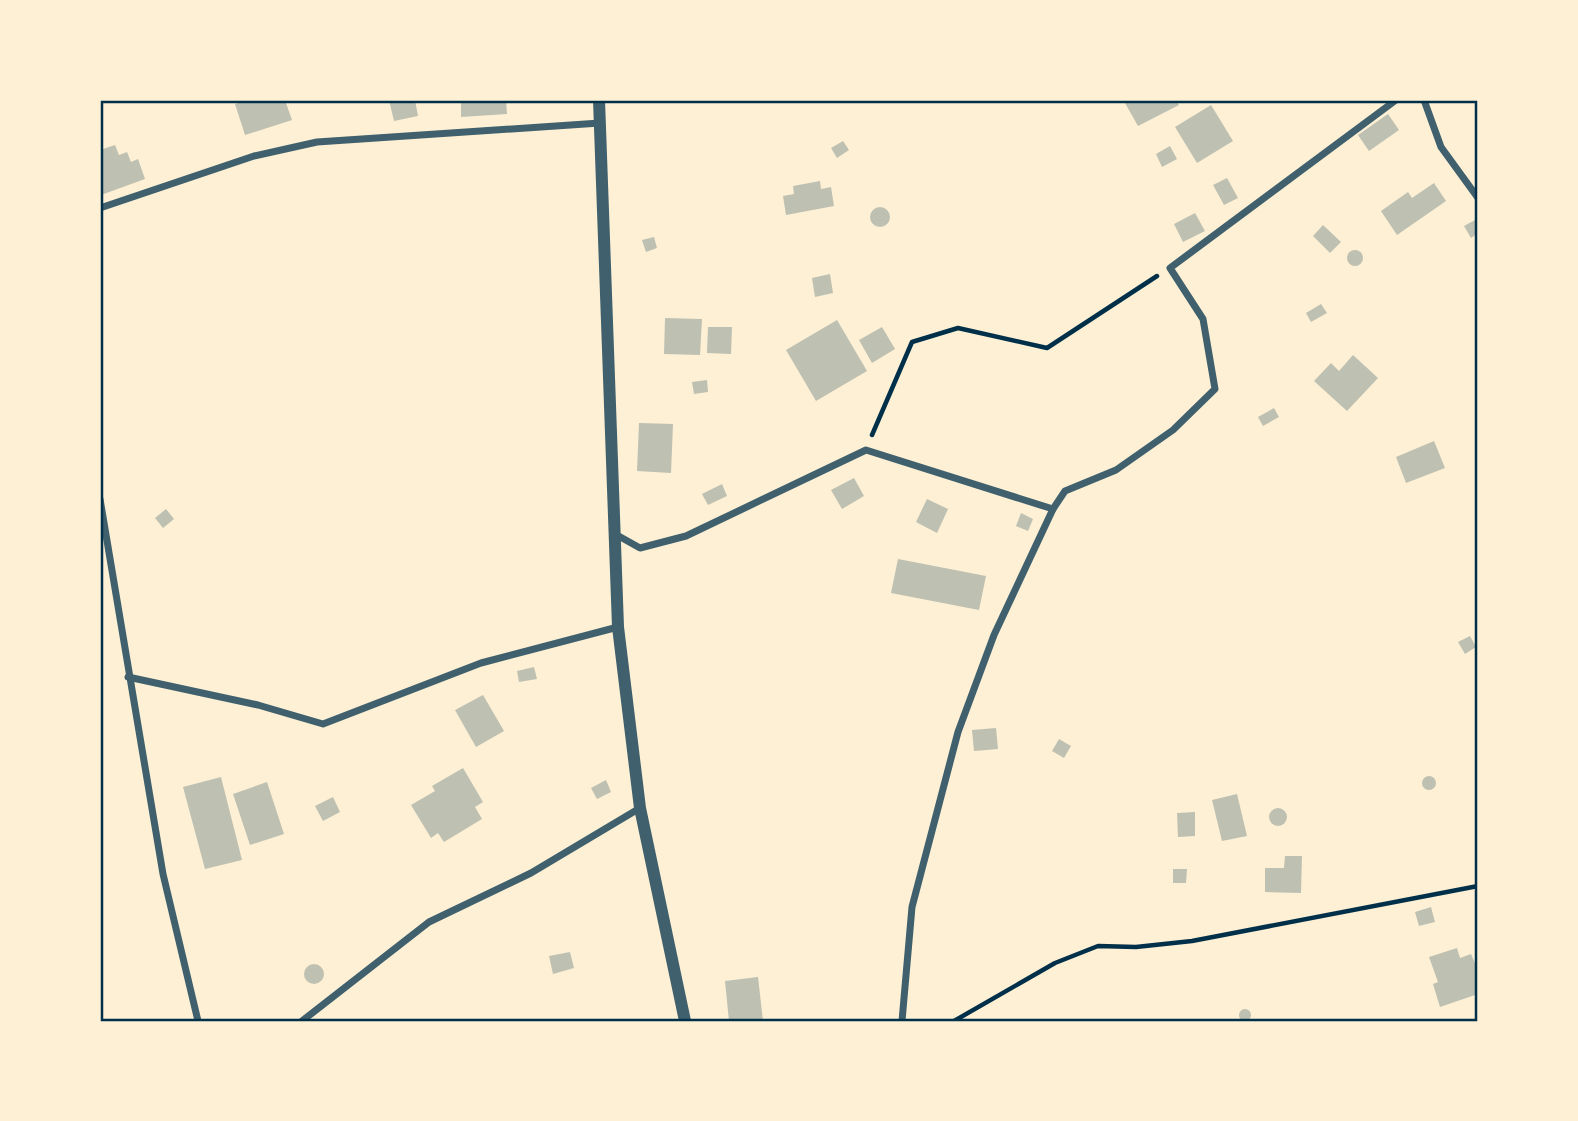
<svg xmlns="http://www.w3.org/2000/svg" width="1578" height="1121" font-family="'PT Sans',sans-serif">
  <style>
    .building { fill: #bec0b2 }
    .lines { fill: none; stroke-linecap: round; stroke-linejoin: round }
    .path { stroke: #003049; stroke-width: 4.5 }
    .minor { stroke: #3f606c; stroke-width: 7 }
    .tertiary { stroke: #3f606c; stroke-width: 12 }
    .neatline { fill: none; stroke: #003049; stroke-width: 2.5 }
  </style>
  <rect width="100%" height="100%" fill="#fdf0d5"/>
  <g class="building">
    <polygon points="249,100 285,100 292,120 245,135 235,104"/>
    <polygon points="389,100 415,100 418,116 394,121"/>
    <polygon points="461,100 506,100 507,114 461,117"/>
    <polygon points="1130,100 1176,100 1179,105 1138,126 1125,103"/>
    <polygon points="1211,105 1233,141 1197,163 1175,127"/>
    <polygon points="1388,114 1399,130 1369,151 1358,135"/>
    <polygon points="843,141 849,150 837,158 831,148"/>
    <polygon points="115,145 119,155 127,152 131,162 138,159 145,179 101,195 100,150"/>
    <polygon points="1170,146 1177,159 1162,167 1156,154"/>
    <polygon points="1227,178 1238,198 1224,205 1213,185"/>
    <polygon points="820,181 821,189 831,187 834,206 786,215 783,196 794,194 793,186"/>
    <polygon points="1434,183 1446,201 1397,235 1381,211 1408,192 1412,198"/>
    <circle cx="880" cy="217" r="10"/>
    <polygon points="1195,213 1205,231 1183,242 1174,224"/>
    <polygon points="1475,220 1478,233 1471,238 1464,226"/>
    <polygon points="1323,225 1341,242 1330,253 1313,236"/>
    <polygon points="654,237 657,248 646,252 642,240"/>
    <circle cx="1355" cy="258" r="8"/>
    <polygon points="830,274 833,293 815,297 812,278"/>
    <polygon points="1321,304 1327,313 1311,322 1306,313"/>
    <polygon points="665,318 702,319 700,355 664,354"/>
    <polygon points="837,320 867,371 816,401 786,350"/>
    <polygon points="708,327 732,327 731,354 707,353"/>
    <polygon points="882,327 895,349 872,363 859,340"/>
    <polygon points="1353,355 1378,378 1347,411 1314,381 1331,363 1339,371"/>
    <polygon points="707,380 708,392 694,394 692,382"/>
    <polygon points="1274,408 1279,417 1263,426 1258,417"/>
    <polygon points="639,423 673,424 671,473 637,471"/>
    <polygon points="1434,441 1445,468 1406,483 1396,457"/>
    <polygon points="854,478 864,496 842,509 831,490"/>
    <polygon points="722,484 727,496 708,505 702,494"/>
    <polygon points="927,499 948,509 937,533 916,522"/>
    <polygon points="166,509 174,519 163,528 155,518"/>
    <polygon points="1021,513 1033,519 1028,531 1016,526"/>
    <polygon points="898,559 986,576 979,610 891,593"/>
    <polygon points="1470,636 1476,647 1465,654 1458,642"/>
    <polygon points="534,667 537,679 519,682 517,671"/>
    <polygon points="483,695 504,731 476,747 455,710"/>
    <polygon points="996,728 998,749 974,751 972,730"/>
    <polygon points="1059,739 1071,746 1064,758 1052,751"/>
    <polygon points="463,768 483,802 475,807 482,819 444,842 438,833 431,838 411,805 435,791 432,786"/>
    <circle cx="1429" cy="783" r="7"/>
    <polygon points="221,777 242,860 205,869 183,787"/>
    <polygon points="606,780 611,792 597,799 591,788"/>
    <polygon points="267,782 284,834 250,845 233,794"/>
    <polygon points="1237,794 1247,836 1222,841 1212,800"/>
    <polygon points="333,797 340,812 323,821 315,806"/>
    <circle cx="1278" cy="817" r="9"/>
    <polygon points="1195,812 1195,836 1178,837 1177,813"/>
    <polygon points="1285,856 1302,856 1301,893 1265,892 1265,868 1284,868"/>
    <polygon points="1173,869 1187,869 1186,883 1173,883"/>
    <polygon points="1431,907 1435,922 1419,926 1415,912"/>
    <polygon points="1457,948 1460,958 1471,954 1478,970 1478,994 1440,1007 1433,984 1438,982 1429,957"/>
    <polygon points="570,952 574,968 553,974 549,956"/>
    <circle cx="314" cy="974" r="10"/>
    <polygon points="758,977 763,1021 729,1021 725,981"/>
    <circle cx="1245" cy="1015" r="6"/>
  </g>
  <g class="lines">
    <g class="path">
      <polyline points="872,435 912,342 958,328 1047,348 1157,276"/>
      <polyline points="954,1021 1055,963 1098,946 1136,947 1192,941 1478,886"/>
    </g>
    <g class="minor">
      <polyline points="1424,100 1441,147 1478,198"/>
      <polyline points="100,208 254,156 317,142 600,123"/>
      <polyline points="100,499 163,874 198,1021"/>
      <polyline points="1053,509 1065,491 1116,470 1173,430 1215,389 1203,319 1170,268 1396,100"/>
      <polyline points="615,534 640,548 686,536 866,450 1053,509 994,635 958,732 912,907 902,1021"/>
      <polyline points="128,677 258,705 323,724 481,663 618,627"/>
      <polyline points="302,1021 429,922 531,873 640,808"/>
    </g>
    <polyline class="tertiary" points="599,100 618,627 640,808 685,1021"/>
  </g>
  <rect width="1578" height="1121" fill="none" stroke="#fdf0d5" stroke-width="203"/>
  <rect x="102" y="102" width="1374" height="918" class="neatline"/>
</svg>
